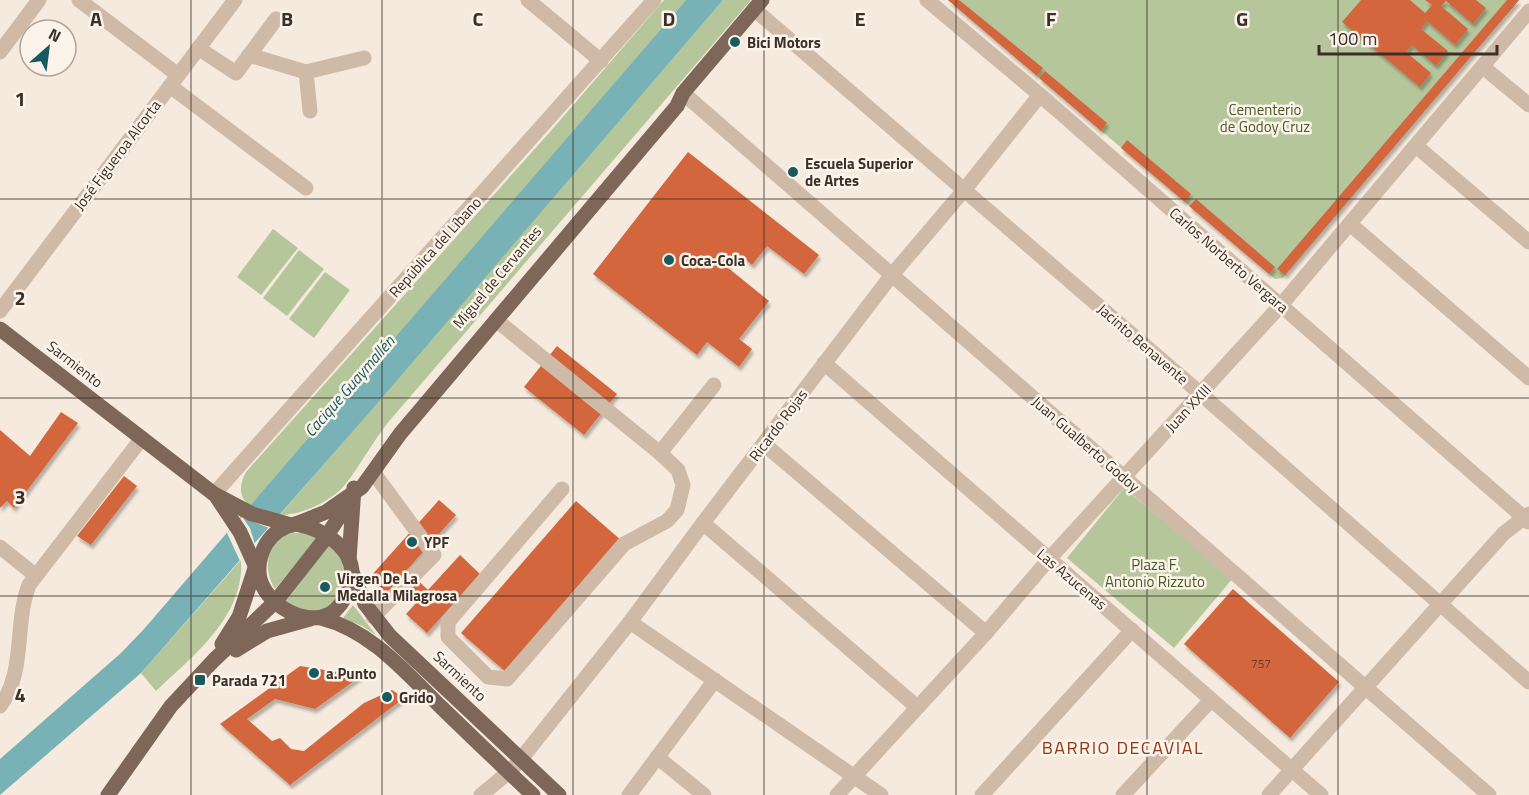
<svg xmlns="http://www.w3.org/2000/svg" width="1529" height="795" font-family="'Titillium Web',sans-serif">
  <style>
    .green { fill: #b6c69b }
    .water { fill: #78b1b6 }
    .pier { fill: #f5eadd }
    .building { fill: #d3663d; filter: url(#shadow) }
    .lines { fill: none; stroke-linecap: round; stroke-linejoin: round }
    .minor { stroke: #cfbaa7; stroke-width: 15 }
    .major { stroke: #7e6658; stroke-width: 15 }
    .grid { fill: none; stroke: #3b2f28; stroke-width: 1.5; stroke-opacity: 0.55 }
    .poi-dot { fill: #195a61; stroke: #fcf4ea; stroke-width: 2 }
    .labels { text-anchor: middle; dominant-baseline: central; stroke-width: 5; stroke-linejoin: round; paint-order: stroke }
    .number-label { font-size: 12px; fill: #613d2d }
    .poi-label { font-size: 15px; font-weight: bold; fill: #3b2f28; stroke: #fcf4ea; text-anchor: start }
    .park-label { font-size: 15px; fill: #485c29; stroke: #fcf4ea }
    .street-label { font-size: 15px; fill: #3b2f28; stroke: #fcf4ea }
    .water-label { font-size: 16px; font-style: italic; fill: #195a61; stroke: #fcf4ea }
    .quarter-label { font-size: 18px; letter-spacing: 1.5px; fill: #933918; stroke: #fcf4ea }
    .grid-label { font-size: 20px; text-anchor: middle; font-weight: bold; fill: #3b2f28; stroke: #fcf4ea; stroke-width: 5; stroke-linejoin: round; paint-order: stroke }
  </style>
  <defs>
    <filter id="shadow"><feDropShadow dx="2" dy="4" stdDeviation="1.5" flood-color="#0004"/></filter>
  </defs>
  <rect width="100%" height="100%" fill="#f5eadd"/>
  <g class="green">
    <path d="M664,0H686L251,507C238,497 239,485 246,472L549,133Z"/>
    <path d="M723,0H751L391,419C373,440 361,465 344,486C330,502 301,515 280,515Z"/>
    <polygon points="948,0 1519,0 1283,278 1275,279"/>
    <polygon points="273,229 298,248 261,295 237,277"/>
    <polygon points="299,250 324,269 287,316 263,298"/>
    <polygon points="325,272 350,290 314,338 289,319"/>
    <polygon points="1124,488 1233,578 1174,648 1067,558"/>
    <path d="M293,533H304L318,537L275,589C262,569 266,539 293,533Z"/>
    <polygon points="329,545 338,554 346,570 341,596 326,609 311,611 295,608 286,601"/>
    <path d="M241,560C245,616 193,656 156,691L141,673Z"/>
    <polygon points="353,605 376,635 362,626 343,618"/>
  </g>
  <polygon class="water" points="686,0 723,0 381,399 141,673 0,795 0,759 121,653 144,629"/>
  <polygon class="pier" points="251,507 280,515 269,528 243,518 250,528 255,544 240,561 227,533"/>
  <g class="building">
    <polygon points="948,0 959,0 1043,68 1037,76"/>
    <polygon points="1361,0 1410,0 1425,13 1432,5 1425,0 1476,0 1486,8 1473,24 1446,1 1441,6 1468,29 1455,45 1427,21 1421,29 1448,51 1436,66 1412,45 1406,52 1431,73 1420,87 1342,22"/>
    <polygon points="1507,0 1519,0 1285,275 1277,269"/>
    <polygon points="1045,71 1107,123 1101,131 1039,78"/>
    <polygon points="1127,140 1191,194 1185,202 1121,148"/>
    <polygon points="688,152 819,255 804,274 767,246 752,265 738,253 727,267 769,301 739,339 752,349 739,367 707,342 697,355 593,274"/>
    <polygon points="1196,199 1275,267 1269,274 1189,206"/>
    <polygon points="557,346 617,394 584,435 524,387"/>
    <polygon points="61,412 78,423 14,508 7,501 0,508 0,430 30,456"/>
    <polygon points="124,476 137,486 91,545 77,536"/>
    <polygon points="439,500 456,515 407,570 428,590 460,555 480,574 427,633 406,614 418,601 397,581 387,593 370,577"/>
    <polygon points="576,501 622,541 507,673 461,633"/>
    <polygon points="1233,589 1339,682 1290,738 1184,644"/>
    <polygon points="300,666 361,676 315,709 275,699 247,719 272,741 280,738 291,749 304,751 364,703 392,690 404,698 290,785 220,724"/>
  </g>
  <g class="lines">
    <g class="minor">
      <polyline points="79,0 178,75"/>
      <polyline points="528,0 601,61"/>
      <polyline points="927,0 1040,95 1529,522"/>
      <polyline points="754,9 1201,394 1529,682"/>
      <polyline points="198,48 236,73 276,19"/>
      <polyline points="0,52 39,0"/>
      <polyline points="249,55 306,72 364,58"/>
      <polyline points="1483,67 1529,105"/>
      <polyline points="306,72 310,111"/>
      <polyline points="170,86 306,188"/>
      <polyline points="683,93 1489,795"/>
      <polyline points="1416,146 1529,242"/>
      <polyline points="1350,224 1529,378"/>
      <polyline points="0,311 235,0"/>
      <polyline points="496,320 660,453 678,470 683,485 677,510 667,521 624,544 507,679 488,677 448,637 448,622 562,489"/>
      <polyline points="824,363 1321,795"/>
      <polyline points="764,444 986,633"/>
      <polyline points="660,453 714,385"/>
      <polyline points="373,472 434,555 373,617"/>
      <polyline points="214,494 654,0"/>
      <polyline points="703,523 917,707"/>
      <polyline points="0,547 35,575"/>
      <polyline points="630,622 881,795"/>
      <path d="M0,706C26,673 14,623 29,585L142,438"/>
      <polyline points="657,757 704,795"/>
      <polyline points="481,795 509,772 521,759 630,622 703,523 891,276 965,189 1040,95"/>
      <polyline points="629,795 715,680"/>
      <polyline points="837,795 986,633 1049,559 1281,305 1529,11"/>
      <polyline points="982,795 1132,630"/>
      <polyline points="1123,795 1211,700"/>
      <polyline points="1269,795 1504,533 1529,514"/>
    </g>
    <g class="major">
      <polyline points="0,329 214,494 252,514 291,525"/>
      <polyline points="216,496 240,532 258,572"/>
      <polyline points="296,524 326,512 362,487 400,434 677,106 683,93 762,0"/>
      <path d="M296,524C326,529 363,553 349,589C345,599 340,608 330,614C305,627 267,605 260,579C257,566 260,555 266,544C273,533 283,526 296,524Z"/>
      <polyline points="349,560 354,488"/>
      <polyline points="352,572 365,604 390,636 559,795"/>
      <path d="M321,618C372,631 406,673 442,708C472,737 502,766 533,795"/>
      <polyline points="222,644 239,617 256,565"/>
      <polyline points="236,650 267,631 310,619"/>
      <polyline points="108,795 171,706 214,660 276,601 324,540 351,499"/>
    </g>
  </g>
  <path class="grid" d="M191,0V795M382,0V795M573,0V795M764,0V795M956,0V795M1147,0V795M1338,0V795M0,199H1529M0,398H1529M0,596H1529"/>
  <g class="poi-dot">
    <circle cx="735" cy="42" r="6"/>
    <circle cx="793" cy="172" r="6"/>
    <circle cx="669" cy="260" r="6"/>
    <circle cx="412" cy="542" r="6"/>
    <circle cx="325" cy="587" r="6"/>
    <circle cx="314" cy="673" r="6"/>
    <rect x="194" y="674" width="12" height="12" rx="3"/>
    <circle cx="387" cy="697" r="6"/>
  </g>
  <g class="labels">
    <g class="number-label">
      <text x="1261" y="663">757</text>
    </g>
    <g class="poi-label">
      <text x="747" y="42">Bici Motors</text>
      <text x="805" y="163">Escuela Superior<tspan x="805" dy="17">de Artes</tspan></text>
      <text x="681" y="260">Coca-Cola</text>
      <text x="424" y="542">YPF</text>
      <text x="337" y="578">Virgen De La<tspan x="337" dy="17">Medalla Milagrosa</tspan></text>
      <text x="326" y="673">a.Punto</text>
      <text x="212" y="680">Parada 721</text>
      <text x="399" y="697">Grido</text>
    </g>
    <g class="park-label">
      <text x="1265" y="109">Cementerio<tspan x="1265" dy="17">de Godoy Cruz</tspan></text>
      <text x="1155" y="564">Plaza F.<tspan x="1155" dy="17">Antonio Rizzuto</tspan></text>
    </g>
    <g class="street-label">
      <text transform="translate(117 155) rotate(-53)">José Figueroa Alcorta</text>
      <text transform="translate(435 247) rotate(-48)">República del Líbano</text>
      <text transform="translate(1229 260) rotate(41)">Carlos Norberto Vergara</text>
      <text transform="translate(497 277) rotate(-50)">Miguel de Cervantes</text>
      <text transform="translate(1143 344) rotate(41)">Jacinto Benavente</text>
      <text transform="translate(75 364) rotate(38)">Sarmiento</text>
      <text transform="translate(1188 408) rotate(-47)">Juan XXIII</text>
      <text transform="translate(778 425) rotate(-53)">Ricardo Rojas</text>
      <text transform="translate(1086 444) rotate(41)">Juan Gualberto Godoy</text>
      <text transform="translate(1072 579) rotate(40)">Las Azucenas</text>
      <text transform="translate(460 676) rotate(43)">Sarmiento</text>
    </g>
    <g class="water-label">
      <text transform="translate(349 386) rotate(-49)">Cacique Guaymallén</text>
    </g>
    <g class="quarter-label">
      <text x="1123" y="747">BARRIO DECAVIAL</text>
    </g>
  </g>
  <g class="grid-label">
    <text x="96" y="26">A</text>
    <text x="287" y="26">B</text>
    <text x="478" y="26">C</text>
    <text x="669" y="26">D</text>
    <text x="860" y="26">E</text>
    <text x="1051" y="26">F</text>
    <text x="1242" y="26">G</text>
    <text x="20" y="106">1</text>
    <text x="20" y="305">2</text>
    <text x="20" y="504">3</text>
    <text x="20" y="702">4</text>
  </g>
  <g transform="translate(48 48) rotate(28)"><circle r="28" fill="#fcf4ea" stroke="#afa59c" stroke-width="1.5"/>
  <path d="M0-4.5L10 22L0 15L-10 22Z" fill="#195a61"/>
  <text y="-9" font-size="16" font-weight="bold" text-anchor="middle" fill="#3b2f28">N</text>
  </g>
  <path d="M1319 45v9h178v-9" fill="none" stroke="#3b2f28" stroke-width="3"/>
  <text x="1328" y="45" font-size="18" fill="#3b2f28" stroke="#fcf4ea" stroke-width="4.5" paint-order="stroke">100 m</text>
</svg>
